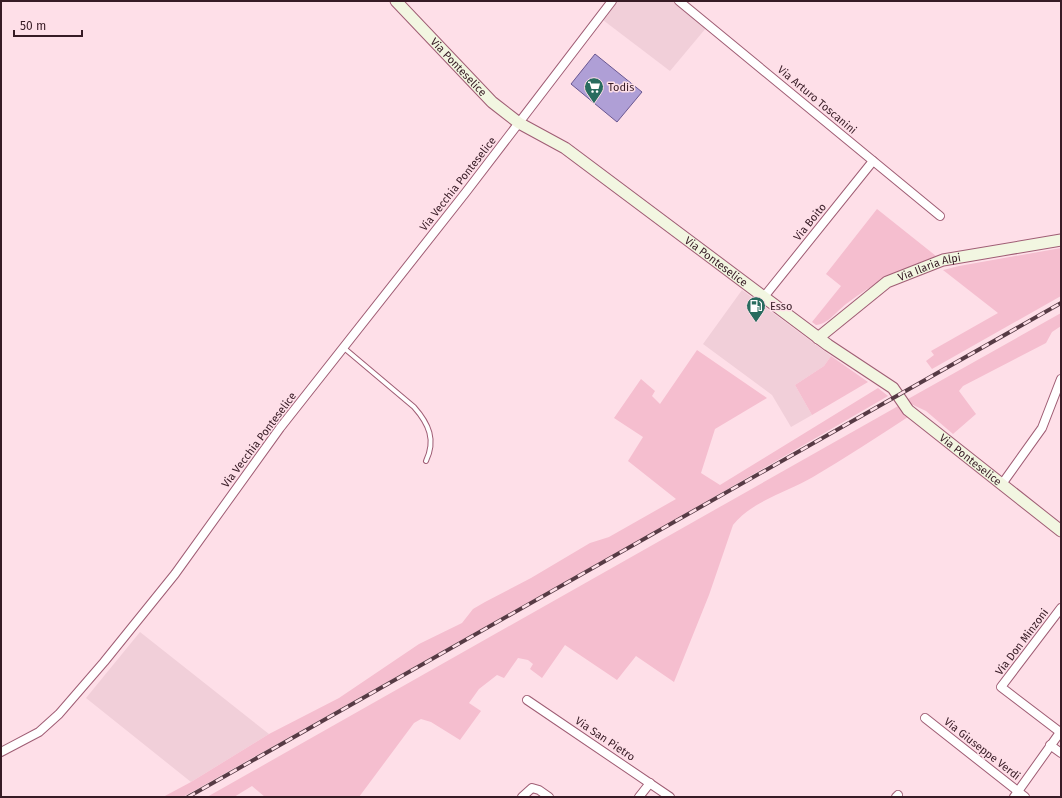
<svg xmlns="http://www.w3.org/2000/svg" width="1062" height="798" font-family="'Fira Sans',sans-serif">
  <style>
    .built { fill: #f1cfd9 }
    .green { fill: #f5becf }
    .building { fill: #af9fd6; stroke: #6a5791 }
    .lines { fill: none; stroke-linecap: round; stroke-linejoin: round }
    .lane-casing { stroke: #9f5d74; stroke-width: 6 }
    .street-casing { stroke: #9f5d74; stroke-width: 10 }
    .secondary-casing { stroke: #9f5d74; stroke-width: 13 }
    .lane { stroke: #fff; stroke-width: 4 }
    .street { stroke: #fff; stroke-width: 8 }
    .secondary { stroke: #f2f6e1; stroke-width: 11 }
    .rail-casing { stroke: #573b45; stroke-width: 4 }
    .rail { stroke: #fedfe8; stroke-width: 2.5; stroke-dasharray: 8; stroke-linecap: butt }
    .labels { text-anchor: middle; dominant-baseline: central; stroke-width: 3; stroke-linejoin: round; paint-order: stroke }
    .street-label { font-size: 11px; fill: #371b25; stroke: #fedfe8 }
    .poi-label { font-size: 11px; fill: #371b25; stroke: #fedfe8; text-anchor: start }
  </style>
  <rect width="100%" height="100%" fill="#fedfe8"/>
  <g class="built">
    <polygon points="618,1 673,1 706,28 670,71 603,20"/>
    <polygon points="742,290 831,356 824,366 795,385 812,415 791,427 772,395 703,344"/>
    <polygon points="140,632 269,734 191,782 86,698"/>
  </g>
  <g class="green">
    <path d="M877,209L936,256C904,268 873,283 846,304C838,310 827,325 816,325L812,322L841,286L826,274Z"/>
    <polygon points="1061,248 1061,296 932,369 926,361 934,355 931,351 998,313 943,270 959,266"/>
    <polygon points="1061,313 1061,326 1052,332 1046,343 963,386 959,391 976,414 953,434 926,411 911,404 908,399"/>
    <polygon points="697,350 767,398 715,429 701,473 720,485 878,388 888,396 664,526 183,797 163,797 191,782 269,734 339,698 419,644 462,623 473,609 485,602 531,578 590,543 609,537 676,499 628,461 643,437 614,418 641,379 655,391 652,396 660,404"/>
    <polygon points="831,356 868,382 812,415 795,385 824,366"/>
    <path d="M900,405L908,417C877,437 845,458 813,477C787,492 752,501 733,525L709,595L674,682L636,656L617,680L565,645L542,678L530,669L533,664L528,660L518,658L504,678L497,675L479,689L469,703L481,711L460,740L431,722L421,719L414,723L359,797H265L252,786L234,797H207Z"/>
  </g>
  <polygon class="building" points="595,54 642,92 617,122 571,84"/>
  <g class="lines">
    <g class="lane-casing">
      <path id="lane" d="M344,348L414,407C429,424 436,440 426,461"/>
    </g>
    <g class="street-casing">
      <g id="street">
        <polyline points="679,1 940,216"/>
        <polyline points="763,298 873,161"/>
        <polyline points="1002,484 1042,428 1061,379"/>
        <polyline points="527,700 670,797"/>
        <polyline points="925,718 1025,797"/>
        <polyline points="1060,732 1001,687 1061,608"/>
        <polyline points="1050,745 1061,753"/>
        <polyline points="1,752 39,732 59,714 104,662 175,574 280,428 466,192 612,1"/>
        <polyline points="522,797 532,788 539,790 549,797"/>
        <polyline points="639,797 650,783"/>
        <polyline points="896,797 898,795"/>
        <polyline points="1014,797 1061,731"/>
      </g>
    </g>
    <g class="secondary-casing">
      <g id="secondary">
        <path id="s1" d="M396,1L492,102L519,123L565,148L828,345L893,388L908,410L1061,531"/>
        <path id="s2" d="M818,338L887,282L943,260L1061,240"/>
      </g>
    </g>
    <use href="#lane" class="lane"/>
    <use href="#street" class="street"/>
    <use href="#secondary" class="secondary"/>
    <g class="rail-casing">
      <polyline id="rail" points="188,797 1061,303"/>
    </g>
    <use href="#rail" class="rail"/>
  </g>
  <defs>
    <g id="supermarket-pin" transform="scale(1)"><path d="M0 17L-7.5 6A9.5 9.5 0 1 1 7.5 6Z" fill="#286c5f" stroke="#fedfe8"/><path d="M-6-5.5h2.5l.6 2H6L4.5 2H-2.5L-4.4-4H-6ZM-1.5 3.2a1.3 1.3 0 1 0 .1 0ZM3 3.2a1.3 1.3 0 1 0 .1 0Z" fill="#fff"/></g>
    <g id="fuel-pin" transform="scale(1)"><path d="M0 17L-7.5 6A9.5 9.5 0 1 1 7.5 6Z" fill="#286c5f" stroke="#fedfe8"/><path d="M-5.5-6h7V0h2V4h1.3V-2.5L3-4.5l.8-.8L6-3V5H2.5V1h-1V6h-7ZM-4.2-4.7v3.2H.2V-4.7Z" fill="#fff"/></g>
  </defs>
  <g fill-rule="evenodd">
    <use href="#supermarket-pin" x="594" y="87"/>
    <use href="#fuel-pin" x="756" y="306"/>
  </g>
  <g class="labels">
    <g class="street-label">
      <text stroke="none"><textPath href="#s1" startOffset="91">Via Ponteselice</textPath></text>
      <text transform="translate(817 100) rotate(40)">Via Arturo Toscanini</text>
      <text transform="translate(458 184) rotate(-52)">Via Vecchia Ponteselice</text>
      <text transform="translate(810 222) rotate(-51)">Via Boito</text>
      <text stroke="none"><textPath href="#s1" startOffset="415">Via Ponteselice</textPath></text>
      <text stroke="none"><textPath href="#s2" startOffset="134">Via Ilaria Alpi</textPath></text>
      <text transform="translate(259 440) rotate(-53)">Via Vecchia Ponteselice</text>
      <text stroke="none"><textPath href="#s1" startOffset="739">Via Ponteselice</textPath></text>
      <text transform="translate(1022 642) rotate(-53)">Via Don Minzoni</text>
      <text transform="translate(605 739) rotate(34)">Via San Pietro</text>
      <text transform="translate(982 749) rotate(38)">Via Giuseppe Verdi</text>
    </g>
    <g class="poi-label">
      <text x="608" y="87">Todis</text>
      <text x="770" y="306">Esso</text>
    </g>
  </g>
  <rect width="1062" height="798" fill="none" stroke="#371b25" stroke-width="4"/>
  <path d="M14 30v6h68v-6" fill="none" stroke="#371b25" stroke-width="2"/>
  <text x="20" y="30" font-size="12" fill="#371b25" stroke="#fedfe8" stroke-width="3" paint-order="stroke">50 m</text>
</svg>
